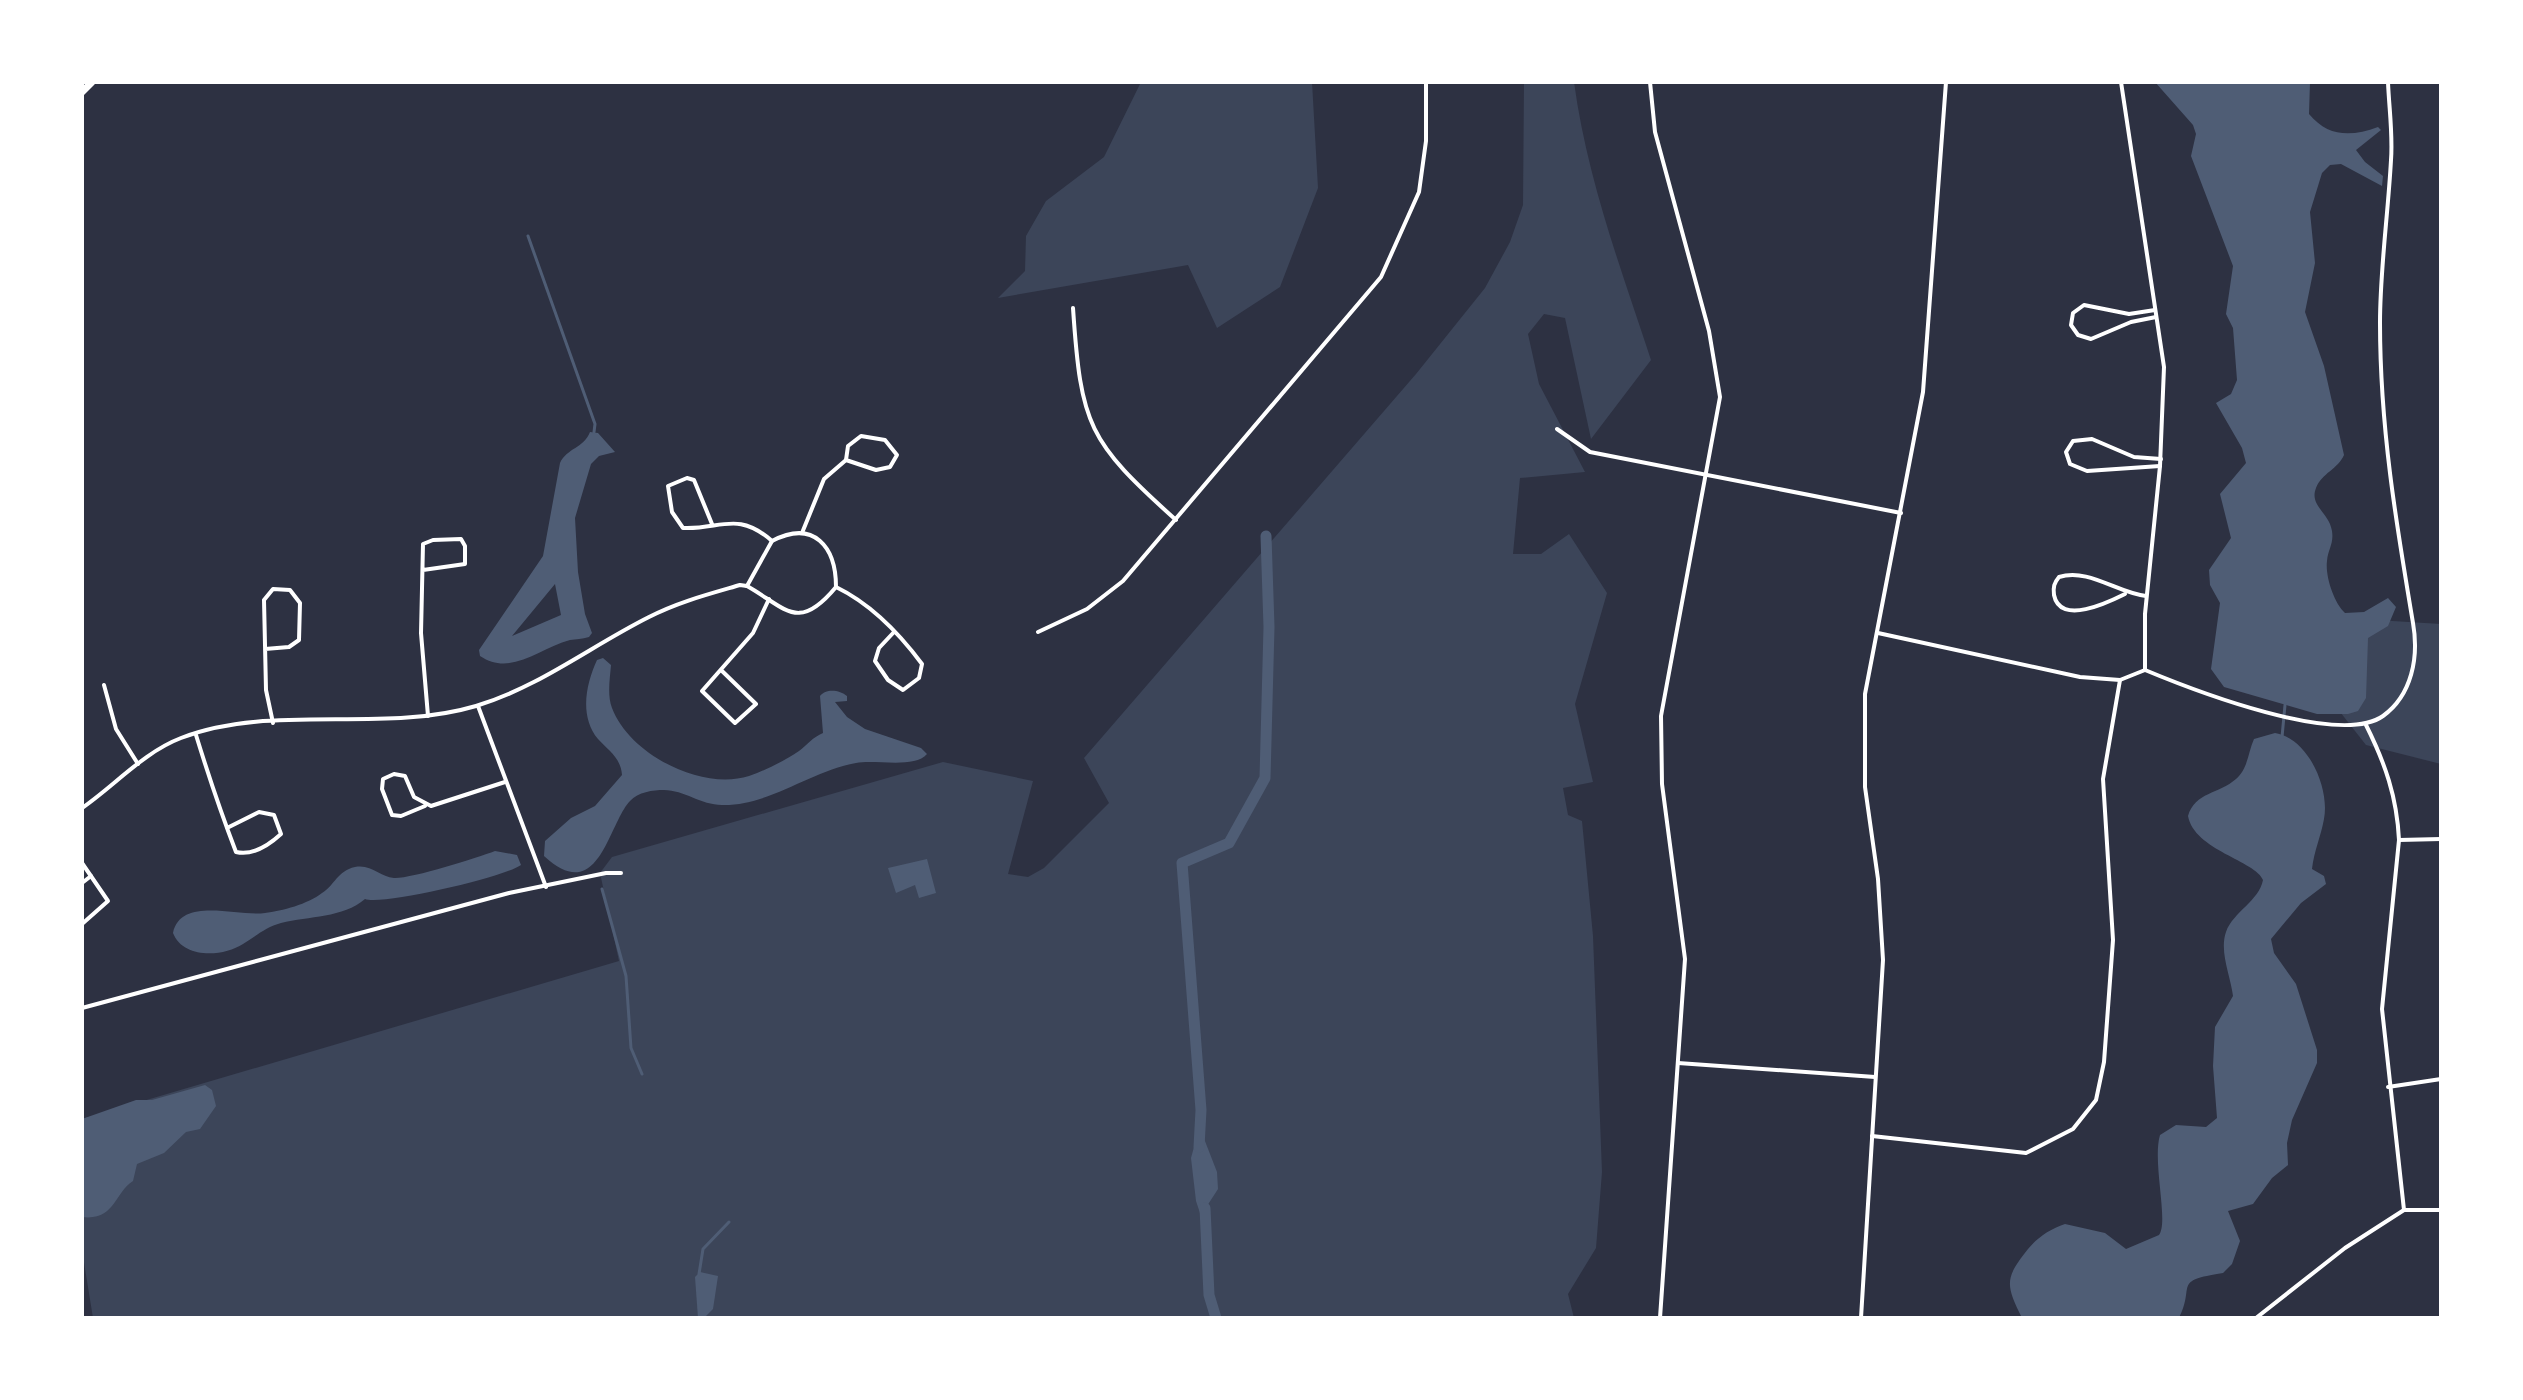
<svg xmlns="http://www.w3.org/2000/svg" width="2523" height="1400" font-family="Manrope,sans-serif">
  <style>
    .green { fill: #3c4559 }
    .water { fill: #4f5d75; fill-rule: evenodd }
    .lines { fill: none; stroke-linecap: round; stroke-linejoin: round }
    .stream { stroke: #4f5d75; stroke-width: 3 }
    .canal { stroke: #4f5d75; stroke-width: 11 }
    .minor { stroke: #fff; stroke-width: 4 }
    .primary { stroke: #fff; stroke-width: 7 }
  </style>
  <rect width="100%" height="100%" fill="#2d3142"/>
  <g class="green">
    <polygon points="1141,82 1312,82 1318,188 1280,287 1217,328 1188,265 998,298 1025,271 1026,236 1046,201 1104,157"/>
    <path d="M1524,82H1574C1587,178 1621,269 1651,360L1591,439L1565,318L1544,314L1528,334L1539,384L1585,472L1520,478L1513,554H1541L1569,534L1607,593L1575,704L1593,782L1563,788L1568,815L1582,821L1593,936L1602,1172L1596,1248L1568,1294L1574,1318H93L82,1250V1119L619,961L600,873L612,857L943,762L1033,781L1008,874L1028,877L1044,868L1109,803L1084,758L1416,374L1485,288L1510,242L1523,205Z"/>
    <polygon points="2328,617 2441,624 2441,764 2366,745 2326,694"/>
  </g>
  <g class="water">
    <path d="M2155,82H2310L2309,114C2328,137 2351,137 2378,127L2381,130L2356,150L2365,162L2383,176L2382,186L2341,164L2330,165L2322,173L2310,212L2315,263L2305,312L2324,366L2344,455C2338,469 2322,473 2316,488C2309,506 2329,512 2332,531C2334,544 2328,549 2327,561C2325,576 2334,603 2345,613L2364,612L2388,598L2396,607L2388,626L2368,638L2366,698L2358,711L2348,714H2317L2224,687L2211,669L2220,603L2210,585L2209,570L2231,538L2220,494L2246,463L2242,448L2216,403L2231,394L2237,380L2233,328L2226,314L2233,266L2191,156L2196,134L2193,125Z"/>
    <path d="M590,432L598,433L615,452L599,456L591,464L575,518L578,572L585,614L592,633L589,637C582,639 576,639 570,640C539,648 511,677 480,656L479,650L543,556L560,463C567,448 584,448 590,432ZM555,584L561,615L512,636Z"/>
    <path d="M603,658L611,665C610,678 607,695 612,708C630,755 702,791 749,776C766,770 784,761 799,751C807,745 813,737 823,733L820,696C826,688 840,690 847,696V701L835,702L847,717L865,729L921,748L927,754C914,769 875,759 856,763C810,771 770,806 722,805C701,805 684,790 664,790C653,790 638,792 630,801C608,824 599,907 544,856L545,841L571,818L595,806L622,775C621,758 608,750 598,739C579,716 586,684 597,660Z"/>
    <path d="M2275,733C2308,738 2330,788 2324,819C2321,836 2314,851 2312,869L2324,876L2326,884L2301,903L2271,939L2274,953L2296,984L2317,1050V1063L2292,1120L2287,1143L2288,1165L2272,1178L2253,1204L2228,1211L2240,1241L2232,1264L2223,1273C2171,1281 2196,1285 2179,1318H2022C2005,1284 2005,1278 2028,1249C2038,1237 2050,1229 2065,1224L2105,1233L2126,1249L2159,1235C2169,1222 2152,1162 2160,1135L2176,1125L2206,1127L2217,1118L2213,1066L2215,1027L2233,996C2231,977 2219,952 2226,932C2233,912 2259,901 2263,880C2256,861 2194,850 2188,816C2195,792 2219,794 2236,779C2248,769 2248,752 2254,739Z"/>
    <path d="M495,851L517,855L521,865C505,877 381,906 365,899C343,918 309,916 281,923C266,927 256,936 243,944C223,957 183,959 173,933C181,896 237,917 265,913C282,911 308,904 322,893C335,885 337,871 355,867C372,864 380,877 394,878C410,879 477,858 495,851Z"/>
    <polygon points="927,859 936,893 919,898 915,885 896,893 888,868"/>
    <path d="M205,1085L212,1090L216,1106L200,1129L186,1132L164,1153L137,1164L133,1181C114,1193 115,1221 82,1217V1119L136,1100H152Z"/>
    <polygon points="1197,1136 1203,1136 1217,1172 1218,1189 1207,1206 1209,1222 1203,1222 1196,1201 1191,1158"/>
    <polygon points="700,1272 718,1276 713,1309 704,1318 698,1318 695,1277"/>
  </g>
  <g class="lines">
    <g class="stream">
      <polyline points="528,236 595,424 594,432"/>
      <polyline points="2282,737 2285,705"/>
      <polyline points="602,889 626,976 631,1048 642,1074"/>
      <polyline points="699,1274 703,1249 729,1222"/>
    </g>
    <g class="canal">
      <polyline points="1199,1147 1201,1110 1182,863 1229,843 1265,778 1269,627 1266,536"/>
      <polyline points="1205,1208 1209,1295 1216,1318"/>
    </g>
    <g class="minor">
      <polyline points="1650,82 1655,132 1709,331 1720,397 1661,716 1662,784 1685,959 1660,1318"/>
      <polyline points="2121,82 2164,367 2160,466 2145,614 2145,670"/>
      <path d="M1073,308C1081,426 1088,441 1176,520"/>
      <polyline points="2155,310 2129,314 2084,305 2073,313 2071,325 2078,335 2091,339 2131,322 2156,317"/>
      <polyline points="1557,429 1590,452 1901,513"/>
      <polygon points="861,436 885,440 897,455 890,467 876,470 846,460 848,446"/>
      <polyline points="2160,466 2087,471 2070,464 2066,452 2073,441 2092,439 2134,457 2161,459"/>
      <path d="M712,524L694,480L687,478L668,486L672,512L683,528C720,530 737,510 772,541"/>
      <polyline points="802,533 824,479 846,460"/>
      <polyline points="423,570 465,564 465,546 461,539 433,540 423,544 421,633 428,716"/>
      <path d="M747,586L772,541C814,519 836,547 836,587C871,604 899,633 922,664L919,678L903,690L888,680L875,661L879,648L894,632"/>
      <path d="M747,586C786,608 798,633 836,587"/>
      <path d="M2125,594C2109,602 2060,626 2054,595C2053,587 2054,583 2059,577C2089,568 2117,593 2146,596"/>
      <polyline points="1038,632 1087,609 1123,581 1381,277 1419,192 1426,141 1426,82"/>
      <polyline points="1878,633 2080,677 2120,680 2145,670"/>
      <polyline points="265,649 289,647 299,640 300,603 290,590 273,589 264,600 266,690 273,723"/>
      <polyline points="721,670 756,704 735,723 702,691 753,633 769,599"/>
      <path d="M2145,670C2193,690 2339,747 2383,716C2412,695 2419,657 2413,623C2396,522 2380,427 2380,323C2380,269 2388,215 2391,160C2393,134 2389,108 2388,82"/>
      <polyline points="104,685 116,729 138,764"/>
      <polyline points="478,706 546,887"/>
      <path d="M2366,725C2385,763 2397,797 2399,840L2382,1009L2404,1210H2441"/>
      <path d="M196,735C208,774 221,813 236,852C253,856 269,845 281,834L274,815L259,812L227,828"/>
      <polyline points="425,806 401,816 392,815 382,789 383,779 394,774 405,776 414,797 431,806 505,782"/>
      <path d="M82,808C114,786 144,752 181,738C271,703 382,734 476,706C539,687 591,646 649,617C678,602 709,594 740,585L747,586"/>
      <polyline points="2399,840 2441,839"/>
      <polyline points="82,863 108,901 82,924"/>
      <polyline points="82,883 91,876"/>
      <polyline points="82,1008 509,893 606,873 621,873"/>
      <polyline points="1678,1063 1875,1077"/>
      <polyline points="2388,1087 2441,1079"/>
      <polyline points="1872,1136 2026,1153 2073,1129 2096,1100 2104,1062 2113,940 2103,779 2120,680"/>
      <polyline points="1861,1318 1883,960 1878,879 1865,787 1865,694 1923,392 1946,82"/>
      <polyline points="2256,1318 2345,1248 2404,1210"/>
    </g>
    <polyline class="primary" points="82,92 92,82"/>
  </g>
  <rect width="2523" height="1400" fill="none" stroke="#ffffff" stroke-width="168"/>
</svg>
